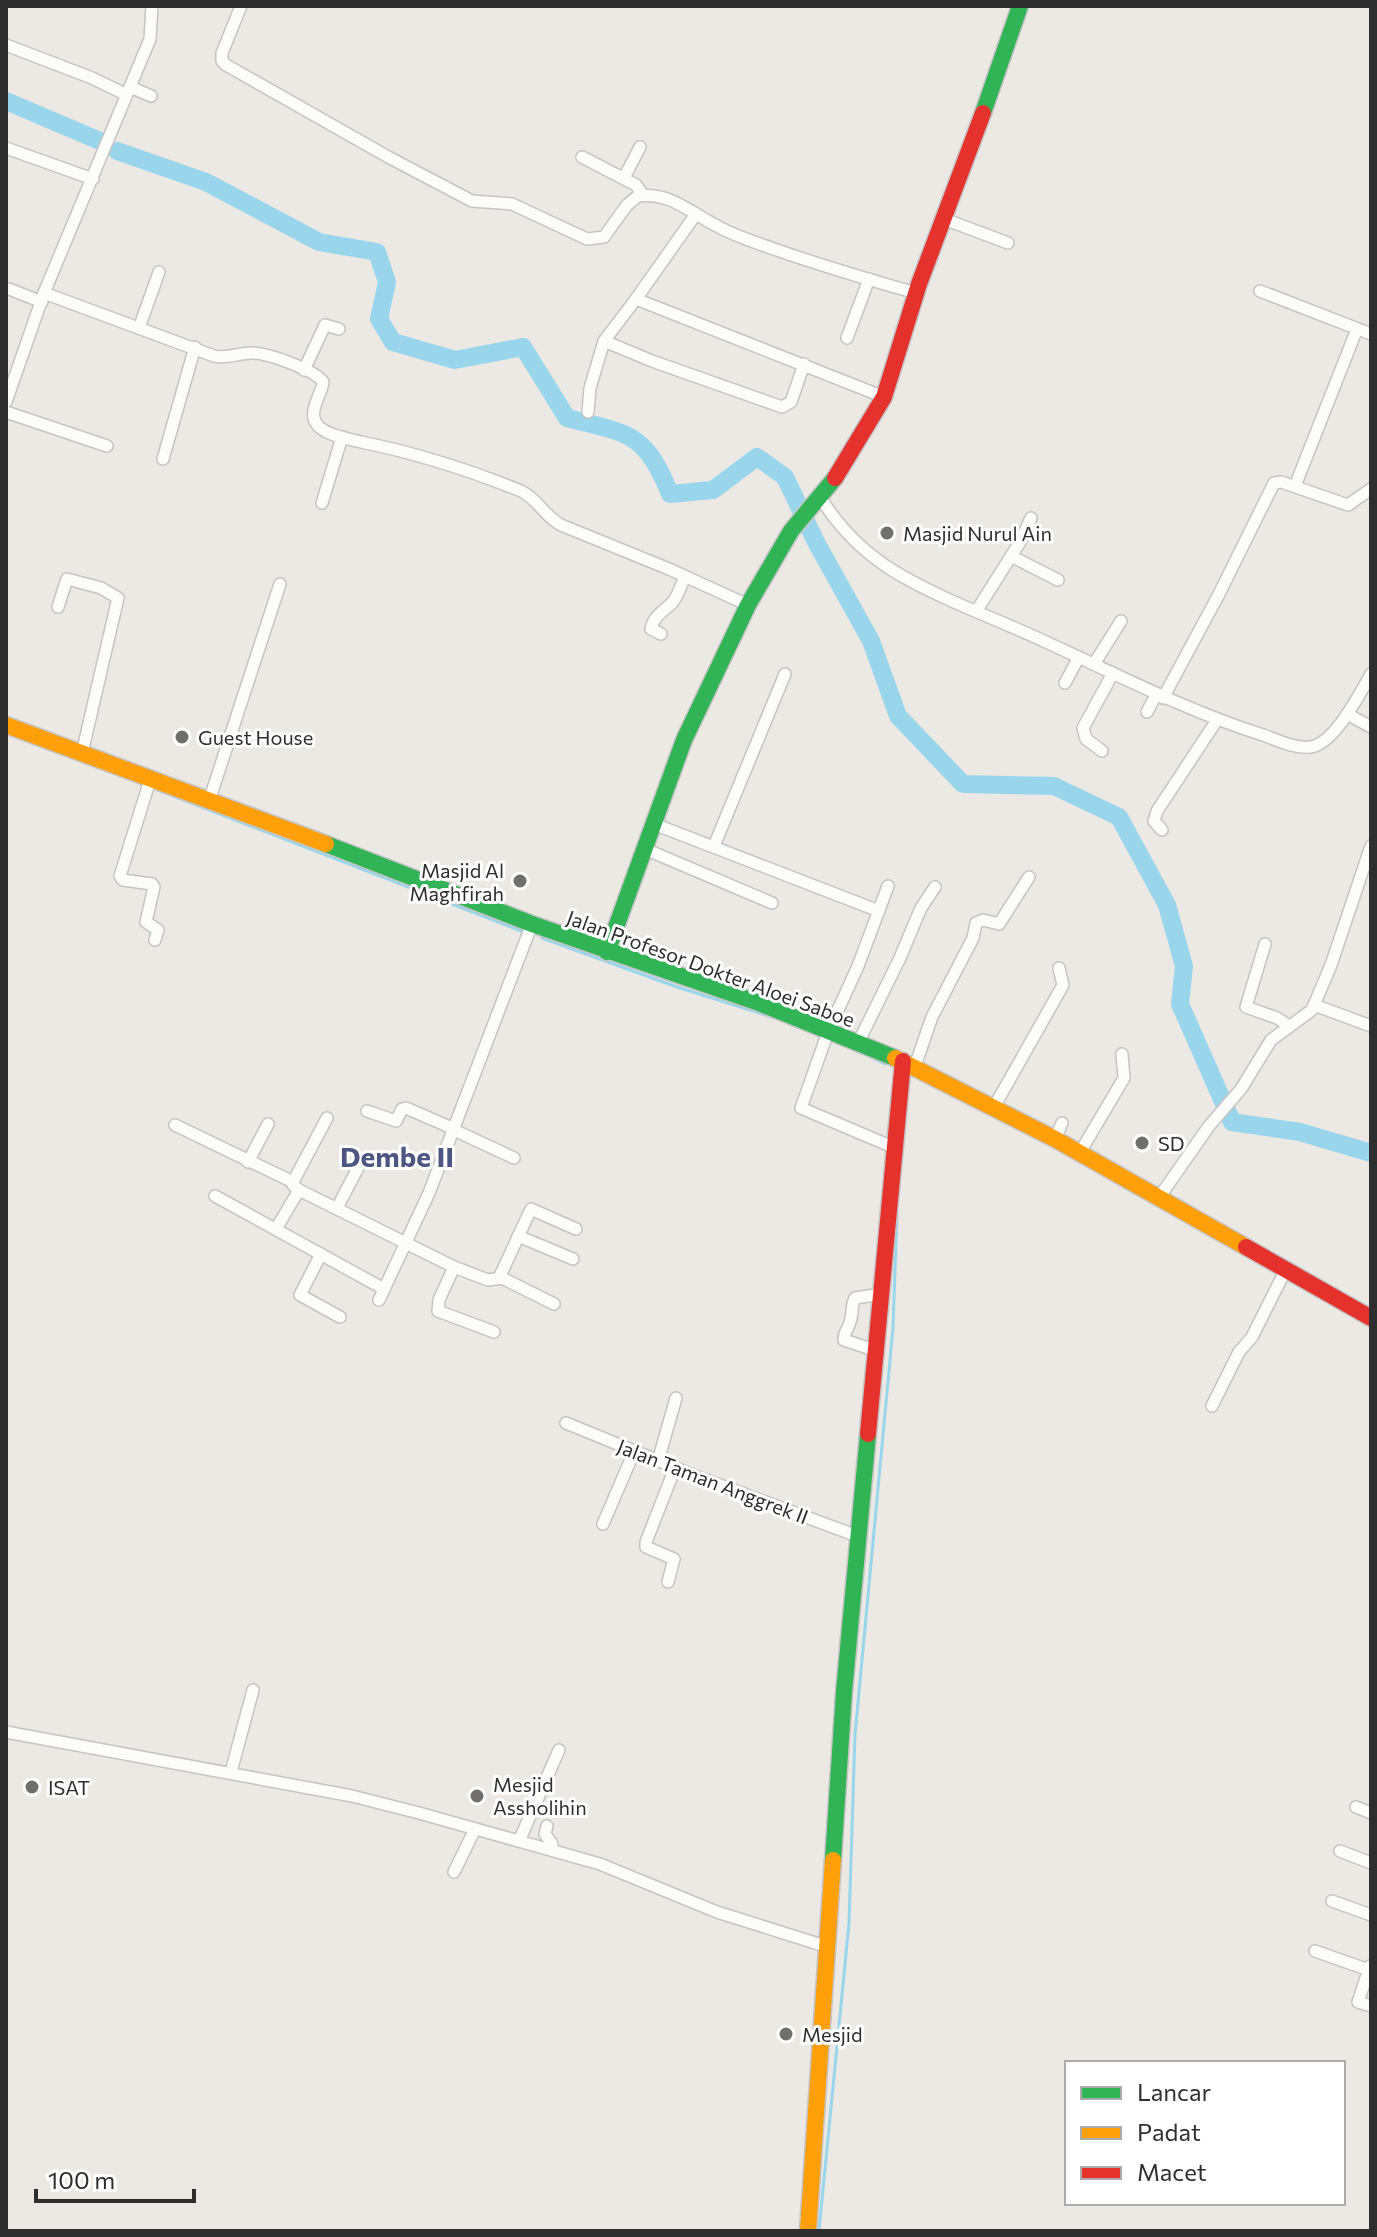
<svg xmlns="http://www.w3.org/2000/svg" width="1377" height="2237" font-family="Commissioner,sans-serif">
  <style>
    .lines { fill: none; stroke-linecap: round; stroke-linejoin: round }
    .stream { stroke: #99d6ec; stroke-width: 3 }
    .river { stroke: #99d6ec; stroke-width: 18 }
    .street-casing { stroke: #c5c4c5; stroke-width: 14 }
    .fast-casing { stroke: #c5c4c5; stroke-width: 19 }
    .slow-casing { stroke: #c5c4c5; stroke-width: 19 }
    .jam-casing { stroke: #c5c4c5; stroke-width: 19 }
    .street { stroke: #fcfcfb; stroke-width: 11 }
    .fast { stroke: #30b455; stroke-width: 16 }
    .slow { stroke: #ff9f0a; stroke-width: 16 }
    .jam { stroke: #e5322d; stroke-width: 16 }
    .poi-dot { fill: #706f6e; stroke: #fff; stroke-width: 3 }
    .labels { text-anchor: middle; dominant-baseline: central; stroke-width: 6; stroke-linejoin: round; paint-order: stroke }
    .poi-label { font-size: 20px; fill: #2e2e2e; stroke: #fff; text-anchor: start }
    .street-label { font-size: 20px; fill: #2e2e2e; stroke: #fff }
    .district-label { font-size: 28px; font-weight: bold; fill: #4d5680; stroke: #fff }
  </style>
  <rect width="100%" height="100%" fill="#ece8e4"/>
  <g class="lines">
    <g class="stream">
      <polyline points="158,790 524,932"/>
      <polyline points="542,938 677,987 772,1017"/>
      <polyline points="867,1055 885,1064"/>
      <polyline points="819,2231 849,1923 855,1735 893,1328 897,1214"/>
    </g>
    <g class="river">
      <polyline points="6,101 100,141"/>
      <path d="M117,151L206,182L319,242L377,252L387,282L379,319L393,342L455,360L523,347L567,418C628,434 645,431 670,494L713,490L757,457L785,477L816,542L871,641L898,716L963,784L1054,786L1119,817L1167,905L1184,966L1180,1004L1232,1122L1300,1132L1371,1153"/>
    </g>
    <g class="street-casing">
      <g id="street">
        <path d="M241,6L222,53V61L226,65L390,158L472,201L512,204L587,239L604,237L627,205L638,196C671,192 689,212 717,226C729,233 743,238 757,243C809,262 863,278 916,293"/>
        <polyline points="6,45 92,78 125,94"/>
        <polyline points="130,87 151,96"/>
        <polyline points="6,148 93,179"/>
        <polyline points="582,157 636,185 643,195"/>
        <polyline points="624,178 640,147"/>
        <polyline points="944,219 1008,243"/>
        <polyline points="9,289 42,302"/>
        <polyline points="1260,291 1371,334"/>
        <path d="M44,293L214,356C228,359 238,353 252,353C268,353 315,370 323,382C322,394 308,411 316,423C323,435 349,439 361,442C416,453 469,470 521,491C538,499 544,516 561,525L669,569L748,605"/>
        <polyline points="636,299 696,214"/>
        <polyline points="139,328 159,272"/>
        <polyline points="847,338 869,279"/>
        <polyline points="604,341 652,361 782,407 791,402 804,364"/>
        <polyline points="304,370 325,325 339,329"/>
        <polyline points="6,402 44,293 150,39 152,6"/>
        <polyline points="6,412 107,446"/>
        <polyline points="588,412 590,388 604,341 636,299 884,397"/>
        <polyline points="163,459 195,347"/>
        <polyline points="1295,486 1357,329"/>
        <path d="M820,497C838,526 862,551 892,570C939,599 995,618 1046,642C1118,675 1187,711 1263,735C1277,740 1295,749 1310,747C1334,745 1360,693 1371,674"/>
        <polyline points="322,503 342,437"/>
        <polyline points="1011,556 1058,580"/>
        <polyline points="58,607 67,579 101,588 118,598 82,753"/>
        <polyline points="977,610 1020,542 1031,518"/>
        <path d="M661,634L651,629C654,615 663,612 672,603C678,597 681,584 685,577"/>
        <polyline points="1094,664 1121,621"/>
        <polyline points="1065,683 1079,657"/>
        <polyline points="1163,698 1218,596 1274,483 1281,482 1348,505 1371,489"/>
        <polyline points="1147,712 1156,695"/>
        <polyline points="1347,714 1371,727"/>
        <polyline points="1102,751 1086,739 1083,728 1113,673"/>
        <polyline points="151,777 120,876 123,880 152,884 154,887 146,922 158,930 155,940"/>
        <polyline points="209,801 280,584"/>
        <polyline points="654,824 879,911"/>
        <polyline points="1162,830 1154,821 1157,811 1217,720"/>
        <polyline points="714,846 785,674"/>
        <polyline points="645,849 772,903"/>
        <polyline points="888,886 858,966 828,1032 801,1108 895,1148"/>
        <polyline points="1265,944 1246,1007 1277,1018 1289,1026"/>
        <polyline points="1314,1005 1371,1026"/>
        <polyline points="858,1043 899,960 921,908 935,887"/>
        <polyline points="915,1066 932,1017 973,938 976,923 983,920 999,924 1029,877"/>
        <polyline points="994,1107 1063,985 1059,968"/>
        <polyline points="367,1111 396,1121 402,1109 406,1108 452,1128"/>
        <polyline points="327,1118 294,1180 293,1185 299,1190 454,1267 488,1280 502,1278 554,1304"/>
        <polyline points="175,1125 293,1182"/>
        <polyline points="454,1130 514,1158"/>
        <polyline points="1055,1139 1062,1123"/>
        <polyline points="1079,1154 1124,1078 1122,1054"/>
        <polyline points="248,1162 268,1124"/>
        <polyline points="215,1196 384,1289"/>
        <polyline points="1158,1199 1209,1126 1241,1089 1271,1040 1312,1010 1331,965 1371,846"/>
        <polyline points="337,1208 361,1162"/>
        <polyline points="276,1229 299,1190"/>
        <polyline points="518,1236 573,1259"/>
        <polyline points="321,1254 300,1295 340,1317"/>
        <polyline points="454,1267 439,1300 438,1311 494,1332"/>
        <polyline points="499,1278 531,1209 576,1229"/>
        <polyline points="379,1300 429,1193 532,924"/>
        <path d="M877,1351L844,1340C844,1331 848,1330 850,1322C853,1314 851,1306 855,1298L882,1294"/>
        <polyline points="1212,1406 1239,1352 1252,1337 1286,1269"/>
        <polyline points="566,1423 693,1475 860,1537"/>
        <polyline points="658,1461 676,1398"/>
        <polyline points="603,1524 634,1452"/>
        <polyline points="668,1582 674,1559 646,1547 646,1542 675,1468"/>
        <polyline points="6,1732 352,1796 419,1813 600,1864 717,1912 828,1947"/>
        <polyline points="231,1772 253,1690"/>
        <polyline points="1356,1807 1371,1813"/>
        <polyline points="547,1826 545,1834 552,1844 552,1850"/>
        <polyline points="519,1841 559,1750"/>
        <polyline points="1340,1851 1371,1863"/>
        <polyline points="454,1872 475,1829"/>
        <polyline points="1332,1901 1371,1915"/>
        <polyline points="1315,1951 1369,1970"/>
        <polyline points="1370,1966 1358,2002 1371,2006"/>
      </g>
    </g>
    <g class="fast-casing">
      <g id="fast">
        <polyline points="983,113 1020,6"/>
        <polyline points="326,844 532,924 759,1003 895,1058"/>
        <polyline points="607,952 684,740 748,605 791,531 835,478"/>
        <polyline points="833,1860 844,1692 868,1434"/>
      </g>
    </g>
    <g class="slow-casing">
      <g id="slow">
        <polyline points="6,725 326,844"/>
        <polyline points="895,1058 1055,1139 1246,1247"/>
        <polyline points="808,2231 833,1860"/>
      </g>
    </g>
    <g class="jam-casing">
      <g id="jam">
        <polyline points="835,478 884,397 919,284 983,113"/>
        <polyline points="1246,1247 1371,1318"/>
        <polyline points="868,1434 903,1061"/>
      </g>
    </g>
    <use href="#street" class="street"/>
    <use href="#fast" class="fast"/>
    <use href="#slow" class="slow"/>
    <use href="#jam" class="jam"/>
  </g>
  <g class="poi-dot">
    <circle cx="887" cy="533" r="8"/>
    <circle cx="182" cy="737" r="8"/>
    <circle cx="520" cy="881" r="8"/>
    <circle cx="1142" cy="1143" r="8"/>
    <circle cx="32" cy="1787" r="8"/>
    <circle cx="477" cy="1796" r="8"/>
    <circle cx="786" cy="2034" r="8"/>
  </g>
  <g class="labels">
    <g class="poi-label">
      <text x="903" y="533">Masjid Nurul Ain</text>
      <text x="198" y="737">Guest House</text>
      <text x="504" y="870" text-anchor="end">Masjid Al<tspan x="504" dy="23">Maghfirah</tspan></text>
      <text x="1158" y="1143">SD</text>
      <text x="493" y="1784">Mesjid<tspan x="493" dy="23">Assholihin</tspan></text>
      <text x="48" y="1787">ISAT</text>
      <text x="802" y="2034">Mesjid</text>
    </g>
    <g class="street-label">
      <text transform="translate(711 968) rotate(20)">Jalan Profesor Dokter Aloei Saboe</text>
      <text transform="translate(713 1481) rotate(21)">Jalan Taman Anggrek II</text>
    </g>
    <g class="district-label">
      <text x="397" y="1156">Dembe II</text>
    </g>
  </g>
  <rect width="1377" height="2237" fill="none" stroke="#2e2e2e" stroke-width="16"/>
  <rect x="1065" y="2061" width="280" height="144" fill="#ffffff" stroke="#ababab" stroke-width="2"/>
  <rect x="1081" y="2087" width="40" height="12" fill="#30b455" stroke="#ababab" stroke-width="2"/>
  <text x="1137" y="2101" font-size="24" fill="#2e2e2e">Lancar</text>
  <rect x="1081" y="2127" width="40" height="12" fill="#ff9f0a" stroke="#ababab" stroke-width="2"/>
  <text x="1137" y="2141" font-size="24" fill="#2e2e2e">Padat</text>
  <rect x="1081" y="2167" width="40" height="12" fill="#e5322d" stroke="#ababab" stroke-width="2"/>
  <text x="1137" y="2181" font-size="24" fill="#2e2e2e">Macet</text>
  <path d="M36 2189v12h158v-12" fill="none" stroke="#2e2e2e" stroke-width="4"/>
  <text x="48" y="2189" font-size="24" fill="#2e2e2e" stroke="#ffffff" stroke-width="6" paint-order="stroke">100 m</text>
</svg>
